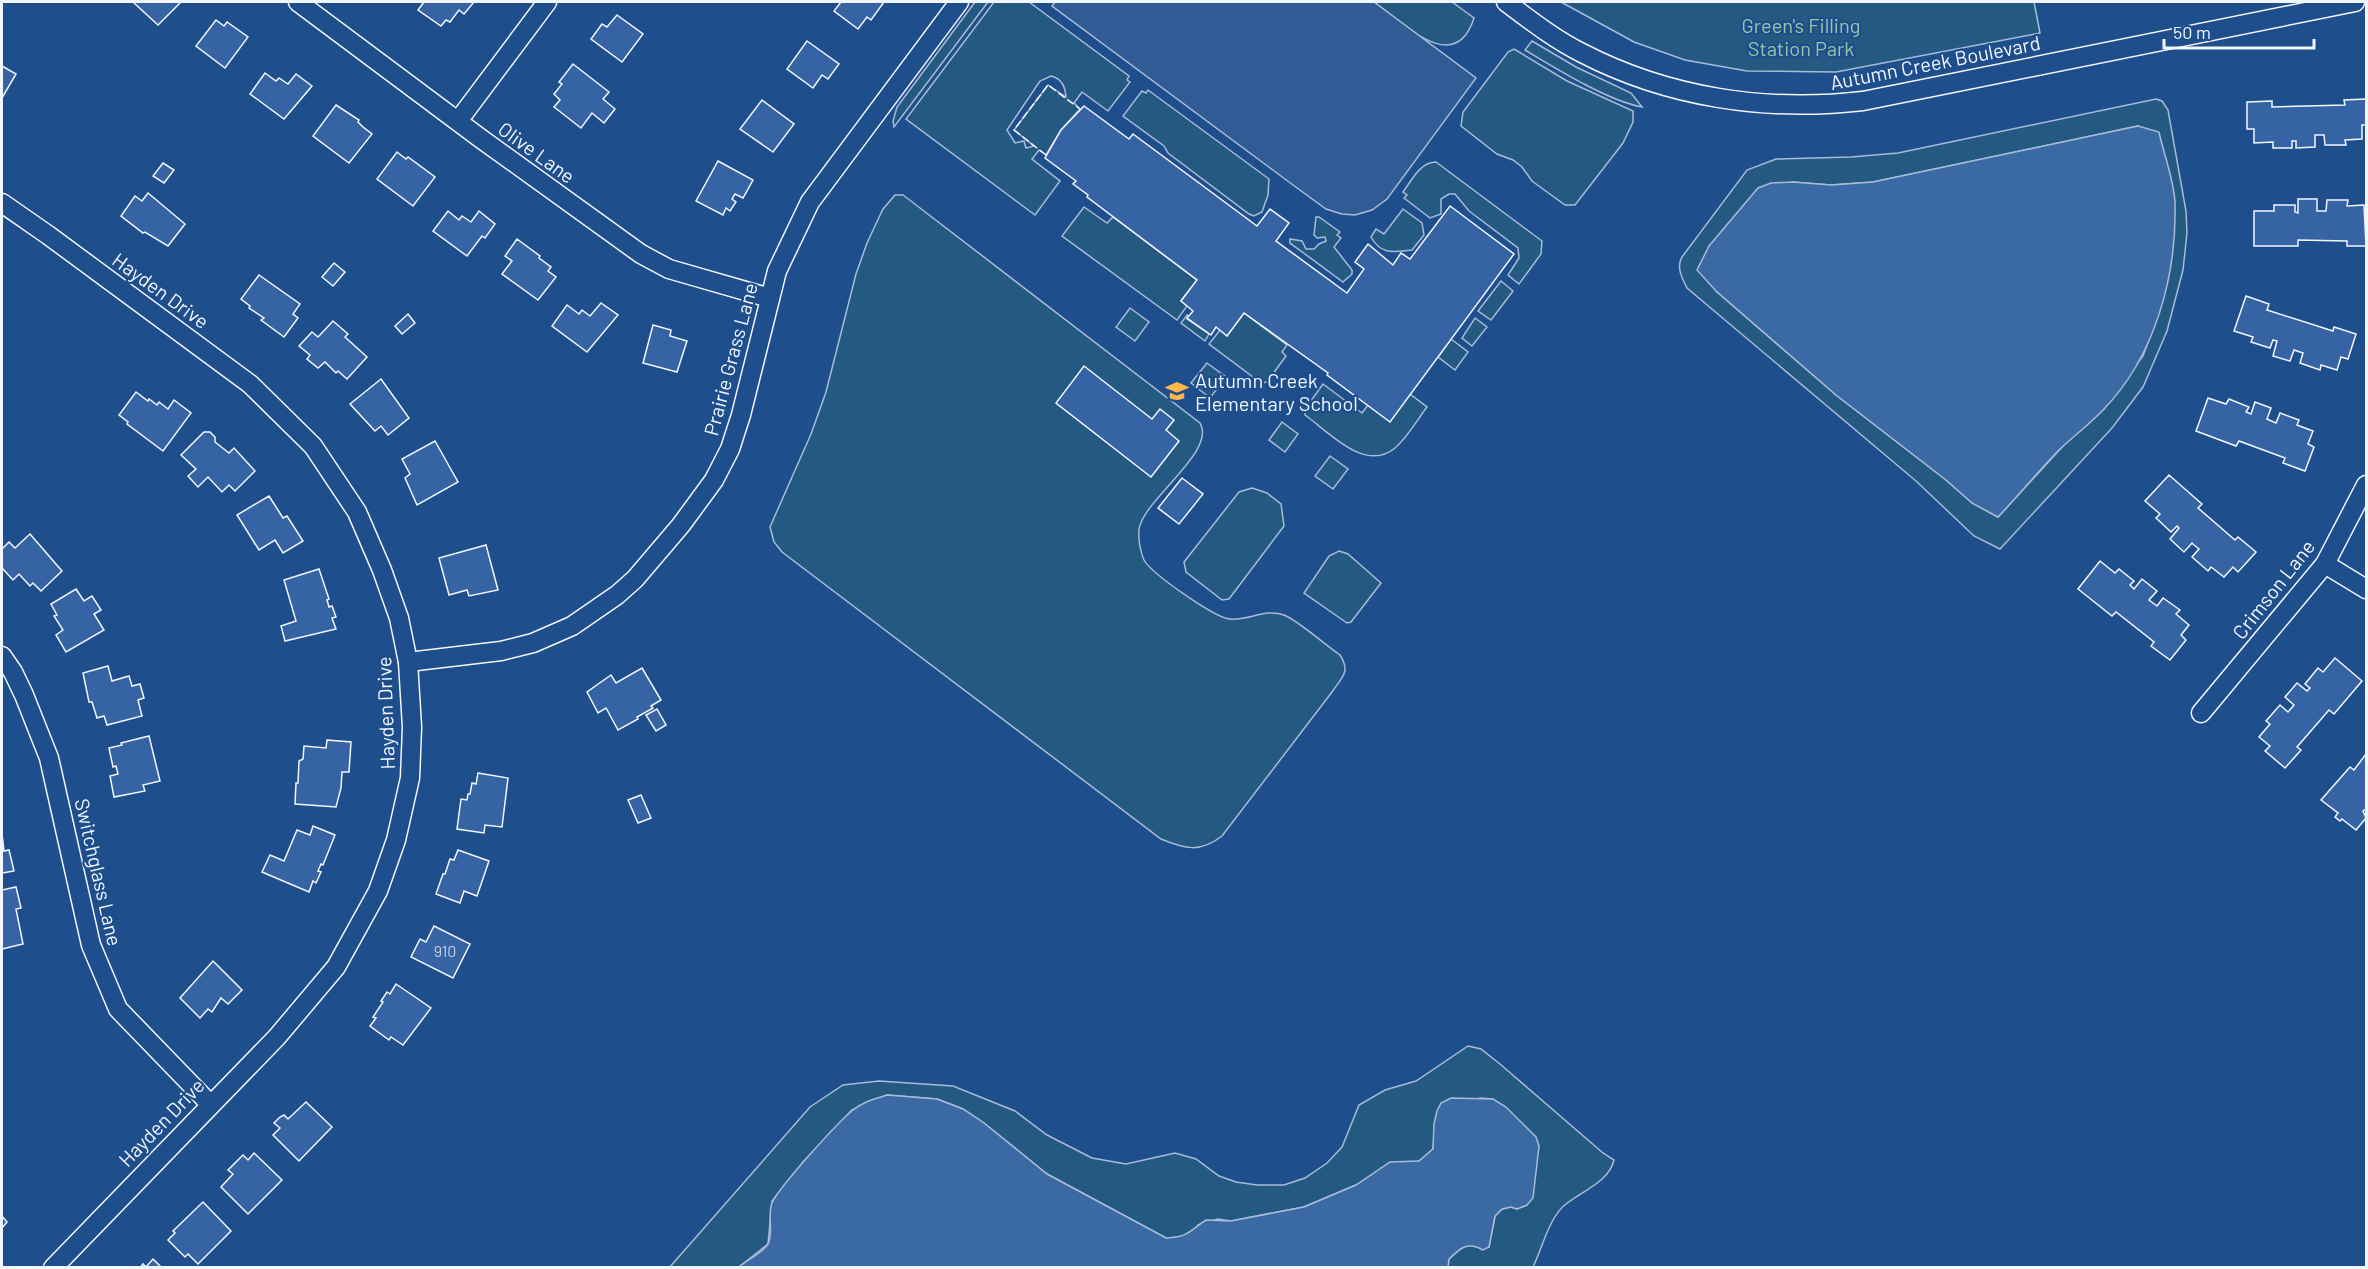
<svg xmlns="http://www.w3.org/2000/svg" width="2368" height="1269" font-family="Barlow,sans-serif">
  <style>
    .green { fill: #245a82; stroke: #a8bbd7; stroke-width: 1.5; fill-rule: evenodd }
    .parking { fill: #305b95; stroke: #a8bbd7; stroke-width: 1.5 }
    .water { fill: #3b69a3; stroke: #a8bbd7; stroke-width: 1.5 }
    .building { fill: #3563a3; stroke: #f2f6ff; stroke-width: 1.5 }
    .lines { fill: none; stroke-linecap: round; stroke-linejoin: round }
    .street-casing { stroke: #f2f6ff; stroke-width: 21 }
    .street { stroke: #1f4e8c; stroke-width: 18 }
    .fence { stroke: #f2f6ff; stroke-width: 1.5; stroke-dasharray: 8 3; stroke-linecap: butt }
    .labels { text-anchor: middle; dominant-baseline: central; stroke-width: 4.5; stroke-linejoin: round; paint-order: stroke }
    .number-label { font-size: 16px; fill: #c3d1e8 }
    .park-label { font-size: 20px; fill: #97c8a6; stroke: #1f4e8c }
    .street-label { font-size: 20px; fill: #f2f6ff; stroke: #1f4e8c }
    .poi-label { font-size: 20px; fill: #f2f6ff; stroke: #1f4e8c; text-anchor: start }
  </style>
  <rect width="100%" height="100%" fill="#1f4e8c"/>
  <g class="green">
    <polygon points="975,2 988,2 894,127 893,121 897,107"/>
    <path d="M994,2H1029L1129,76L1127,80L1130,82L1108,111L1082,92L1074,103L1080,109L1061,130L1046,155L1039,150L1032,159L1060,181L1035,215L906,119ZM1051,76C1062,79 1065,86 1066,97L1048,85L1014,130L1034,146L1026,148L1024,141L1015,143L1007,130L1040,81Z"/>
    <path d="M1374,2H1452L1474,18C1455,78 1402,22 1374,2Z"/>
    <polygon points="1561,2 2034,2 2040,33 1836,72 1747,71 1685,60 1634,42"/>
    <path d="M1532,41L1576,67L1631,93L1642,107C1608,101 1555,68 1525,50Z"/>
    <polygon points="1514,49 1567,81 1633,111 1633,122 1623,143 1575,205 1565,205 1532,181 1522,167 1513,160 1497,154 1461,126 1463,112 1508,52"/>
    <polygon points="1148,90 1269,179 1268,195 1262,212 1254,216 1249,214 1168,153 1164,146 1123,116 1142,91 1146,93"/>
    <path d="M2156,99L2162,101L2168,110L2186,211L2187,233L2183,270L2167,331L2143,387L2112,428L2000,549L1974,536L1916,481L1687,288C1682,278 1676,267 1682,257L1747,170L1776,159L1851,157L1898,153ZM2138,126L2173,245L2165,288L2155,324L2143,356L2104,409L2064,445L1998,517L1972,503L1946,480L1836,395L1716,291L1709,246L1726,229L1793,182L1831,185L1873,182Z"/>
    <path d="M1436,162L1542,241L1541,254L1519,284L1508,275L1519,258L1518,248L1469,211L1455,194H1449L1441,199V214L1430,218L1404,198L1407,195L1403,192C1412,180 1420,162 1436,162Z"/>
    <path d="M895,195H903L907,198L1200,423C1217,451 1144,499 1139,529C1138,538 1140,551 1144,560C1152,574 1215,618 1230,619C1249,621 1265,608 1284,615C1299,621 1325,645 1340,655C1351,672 1342,677 1332,692L1222,836C1200,853 1185,849 1161,839L782,552L774,542L770,527L811,434L826,392L856,274L867,243L883,209Z"/>
    <polygon points="1084,207 1107,223 1113,217 1197,280 1181,301 1187,306 1177,320 1062,236"/>
    <path d="M1403,209L1422,223L1424,235L1412,250C1393,252 1381,255 1371,237L1376,229L1384,234Z"/>
    <polygon points="1316,217 1319,217 1340,232 1337,235 1341,238 1334,247 1352,270 1352,274 1343,282 1290,243 1290,239 1302,241 1306,249 1314,249 1319,244 1326,241 1325,237 1317,238 1314,235"/>
    <polygon points="1501,281 1513,291 1491,320 1478,311"/>
    <polygon points="1130,308 1149,322 1135,341 1116,327"/>
    <polygon points="1244,313 1287,345 1282,352 1286,356 1267,382 1261,383 1209,344 1220,330 1227,336"/>
    <polygon points="1187,315 1189,316 1187,319 1209,334 1205,341 1181,323"/>
    <polygon points="1475,318 1487,327 1472,346 1462,338"/>
    <polygon points="1451,339 1468,352 1455,370 1438,357"/>
    <polygon points="1207,363 1226,377 1210,398 1191,383"/>
    <path d="M1323,384L1362,413L1368,405L1410,394L1427,407C1417,420 1408,437 1395,448C1365,473 1329,432 1305,415V409Z"/>
    <polygon points="1282,422 1298,434 1285,452 1269,440"/>
    <polygon points="1330,456 1348,469 1333,489 1315,476"/>
    <polygon points="1252,488 1267,493 1281,504 1284,526 1229,599 1222,600 1186,572 1184,562 1239,492"/>
    <polygon points="1339,551 1348,554 1381,583 1351,622 1347,623 1304,593 1329,556"/>
    <path d="M1468,1046L1481,1049L1500,1064L1603,1153L1614,1160C1609,1182 1582,1191 1566,1204C1549,1217 1542,1249 1533,1267H1448L1449,1259L1465,1245L1489,1247L1495,1216L1502,1209L1511,1207L1517,1209L1527,1205L1539,1146L1493,1099L1480,1098L1434,1138L1433,1149L1419,1161L1381,1168L1373,1176L1356,1185L1304,1207L1231,1221L1218,1219L1198,1225L1192,1233L1179,1237L1166,1238L1047,1174L984,1123L963,1109L937,1099L887,1095L852,1110L803,1162L772,1201L768,1244L739,1267L669,1268L810,1107L843,1085L879,1081L953,1086L1015,1111L1047,1135L1092,1158L1126,1164L1175,1153L1196,1159L1219,1176L1236,1182L1257,1185H1284L1305,1178L1327,1163L1342,1147L1359,1105L1385,1090L1416,1081Z"/>
  </g>
  <polygon class="parking" points="1055,2 1374,2 1476,78 1387,199 1372,210 1355,215 1342,214 1326,209 1293,185 1052,6"/>
  <g class="water">
    <path d="M2138,126L2159,132C2164,155 2174,180 2175,203C2177,275 2155,357 2103,410C2089,425 2071,438 2056,453C2036,474 2018,496 1998,517L1972,503L1946,480L1836,395L1716,291L1697,270L1709,246L1758,188L1771,183L1793,182L1831,185L1873,182Z"/>
    <path d="M887,1095L937,1099L963,1109L984,1123L1047,1174L1166,1238C1189,1237 1189,1231 1206,1220L1231,1221L1304,1207L1356,1185L1390,1162L1419,1161L1433,1149L1434,1124L1437,1111L1441,1103L1451,1098L1493,1099L1506,1107L1536,1137L1539,1146L1533,1198L1527,1205L1517,1209L1511,1207L1502,1209L1495,1216L1489,1247L1483,1250C1468,1241 1460,1248 1449,1259L1448,1267H739C747,1259 761,1255 768,1244C774,1233 767,1216 772,1203C778,1188 839,1121 853,1110C864,1101 875,1099 887,1095Z"/>
  </g>
  <g class="building">
    <polygon points="133,2 181,2 158,25"/>
    <polygon points="424,2 474,2 464,14 459,10 450,22 446,20 441,26 418,10"/>
    <polygon points="841,2 884,2 871,20 867,17 858,29 834,11"/>
    <polygon points="617,15 643,34 622,62 591,39 602,24 607,27"/>
    <polygon points="216,20 224,26 227,22 248,37 225,68 196,46"/>
    <polygon points="807,41 839,64 828,79 822,75 813,88 787,69"/>
    <polygon points="573,64 609,92 603,99 615,109 604,123 592,113 581,128 554,107 560,100 554,94 562,84 559,82"/>
    <polygon points="2,66 16,74 2,98"/>
    <polygon points="265,73 276,81 279,78 288,84 296,74 312,86 284,119 250,94"/>
    <polygon points="2366,99 2366,125 2362,125 2362,139 2345,140 2346,145 2325,145 2324,135 2315,135 2315,147 2296,148 2296,141 2292,141 2292,148 2273,148 2273,142 2254,143 2254,129 2247,129 2247,102 2272,101 2272,107 2345,105 2344,100"/>
    <polygon points="762,100 794,124 773,152 740,129"/>
    <polygon points="336,105 359,120 358,122 363,127 372,134 349,163 313,136"/>
    <polygon points="1084,106 1129,139 1133,134 1257,226 1270,209 1289,223 1276,241 1347,293 1364,269 1355,262 1368,244 1393,265 1401,253 1410,259 1450,206 1514,254 1390,422 1327,375 1328,373 1244,313 1227,336 1216,327 1211,335 1187,318 1193,311 1181,301 1197,280 1087,197 1088,195 1073,184 1076,181 1045,158 1061,130"/>
    <polygon points="397,152 406,159 408,157 435,177 413,206 377,179"/>
    <polygon points="718,161 753,180 743,198 735,194 732,199 736,202 730,211 726,208 723,215 696,201"/>
    <polygon points="163,163 174,170 164,183 153,176"/>
    <polygon points="148,193 185,224 168,246 145,232 143,233 121,216 135,196 142,201"/>
    <polygon points="2298,199 2317,199 2317,211 2326,211 2327,200 2348,200 2347,206 2364,205 2366,246 2347,246 2347,241 2298,240 2298,246 2254,246 2254,211 2274,211 2274,205 2295,205 2295,212 2298,213"/>
    <polygon points="448,211 459,220 462,216 471,222 479,211 495,224 485,238 482,236 467,256 433,231"/>
    <polygon points="517,239 540,256 539,258 551,267 548,271 556,277 538,300 502,274 512,261 505,256"/>
    <polygon points="334,263 345,272 333,286 322,277"/>
    <polygon points="259,275 300,304 293,314 298,318 284,337 261,320 264,318 249,308 250,306 241,299"/>
    <polygon points="2246,296 2269,304 2267,310 2333,331 2334,327 2356,334 2348,359 2341,357 2337,370 2321,365 2320,370 2300,363 2303,353 2294,350 2290,361 2273,356 2277,341 2273,340 2270,348 2251,342 2253,337 2234,331"/>
    <polygon points="601,303 618,315 587,352 552,326 567,305 579,314 582,310 590,316"/>
    <polygon points="408,314 415,323 402,334 395,326"/>
    <polygon points="333,321 348,334 345,337 367,357 347,379 338,371 336,373 325,362 318,368 307,359 310,355 299,346 312,332 318,337"/>
    <polygon points="653,325 671,330 670,336 687,341 677,372 643,363"/>
    <polygon points="1084,366 1152,419 1160,409 1174,420 1166,430 1179,441 1151,477 1056,403"/>
    <polygon points="381,379 409,418 388,435 381,426 375,431 350,404"/>
    <polygon points="136,392 148,401 149,399 157,405 159,402 168,409 174,400 191,413 163,451 127,424 128,422 119,415"/>
    <polygon points="2208,398 2226,404 2229,399 2249,407 2246,412 2251,414 2255,402 2271,408 2267,419 2276,423 2280,413 2299,420 2297,425 2313,431 2308,444 2314,447 2305,471 2283,463 2285,458 2239,441 2236,446 2196,431"/>
    <polygon points="204,432 210,432 215,437 215,442 229,453 234,448 255,471 235,491 229,485 222,492 208,477 198,487 188,476 196,469 181,455"/>
    <polygon points="435,441 458,482 417,505 405,478 410,474 402,459"/>
    <polygon points="2169,475 2202,504 2198,508 2235,540 2238,537 2256,552 2238,572 2233,567 2224,577 2211,567 2208,571 2192,557 2199,549 2194,545 2192,543 2184,552 2170,539 2179,528 2177,526 2171,532 2156,518 2160,514 2145,501"/>
    <polygon points="1182,478 1203,494 1179,524 1158,508"/>
    <polygon points="269,496 283,518 287,516 303,541 283,553 275,540 259,550 237,515"/>
    <polygon points="30,534 62,571 41,591 33,583 30,586 19,574 13,580 2,568 2,549 9,542 15,548"/>
    <polygon points="486,545 498,590 469,596 467,590 449,595 439,558"/>
    <polygon points="2100,561 2115,573 2119,569 2134,581 2130,585 2134,589 2142,579 2157,591 2149,600 2157,606 2163,598 2180,610 2176,614 2189,625 2181,635 2186,640 2170,660 2151,646 2154,642 2116,612 2112,616 2078,589"/>
    <polygon points="319,569 329,599 327,600 329,607 332,606 336,617 332,618 336,629 285,641 281,626 296,621 284,580"/>
    <polygon points="76,589 84,601 92,596 101,610 94,614 104,630 66,652 56,635 63,630 54,616 57,615 51,604"/>
    <polygon points="2335,658 2362,681 2334,714 2329,710 2297,747 2301,750 2285,768 2265,751 2270,746 2259,737 2270,724 2266,721 2280,705 2288,712 2294,705 2285,697 2297,683 2307,691 2310,688 2305,684 2318,668 2323,672"/>
    <polygon points="108,666 112,681 129,676 132,686 140,684 144,698 138,700 142,716 107,725 104,716 97,718 92,702 89,702 83,673"/>
    <polygon points="642,668 661,700 651,706 653,708 637,717 638,719 618,730 606,708 598,713 587,692 611,675 616,683"/>
    <polygon points="657,709 666,725 656,731 646,715"/>
    <polygon points="149,736 160,781 143,785 145,791 114,797 110,776 118,774 116,766 113,767 109,748 122,745 121,743"/>
    <polygon points="327,740 351,742 349,772 342,772 341,788 336,807 295,804 296,783 298,783 299,761 303,759 304,746 326,748"/>
    <polygon points="2366,754 2366,809 2363,811 2366,818 2356,830 2342,819 2340,821 2335,817 2338,813 2321,800 2350,767 2354,770"/>
    <polygon points="478,773 508,778 502,827 485,825 484,833 457,829 461,799 467,800 468,794 470,794 472,783 476,784"/>
    <polygon points="641,795 651,818 638,823 628,800"/>
    <polygon points="313,826 335,835 323,865 321,864 318,871 321,872 316,883 313,881 309,892 262,872 270,855 284,861 297,830 310,835"/>
    <polygon points="2,834 4,851 9,850 14,871 2,873"/>
    <polygon points="458,850 489,861 477,896 464,891 460,903 436,894 443,874 445,874 450,859 454,860"/>
    <polygon points="16,887 21,908 16,909 23,944 2,949 2,890"/>
    <polygon points="434,926 470,944 453,978 411,957 420,939 426,942"/>
    <polygon points="213,961 242,990 228,1004 221,998 212,1012 208,1009 200,1018 180,998"/>
    <polygon points="396,984 431,1008 403,1045 391,1037 389,1040 370,1026 376,1018 373,1017 383,1002 381,1001 387,992 390,994"/>
    <polygon points="306,1102 332,1127 299,1161 273,1135 280,1128 274,1123 280,1117 284,1115 288,1119"/>
    <polygon points="254,1153 282,1180 248,1214 221,1187 233,1174 228,1170 243,1155 248,1160"/>
    <polygon points="203,1202 231,1231 198,1264 188,1254 185,1257 168,1240 175,1233 173,1231"/>
    <polygon points="2,1216 7,1222 2,1228"/>
    <polygon points="153,1259 162,1268 140,1268 143,1264 146,1267"/>
  </g>
  <g class="lines">
    <g class="street-casing">
      <g id="street">
        <polyline points="298,2 480,138 641,254 669,269 770,298"/>
        <path d="M1506,2C1530,20 1554,39 1582,53C1669,98 1766,112 1863,101L2355,2"/>
        <polyline points="458,121 547,2"/>
        <polyline points="2,203 48,235 250,384 313,446 357,512 382,570 399,618 408,662 412,727 410,778 396,840 378,891 336,967 277,1037 53,1268"/>
        <polyline points="2325,564 2366,589"/>
        <polyline points="2,656 13,672 24,695 49,758 91,945 118,1009 210,1104"/>
        <polyline points="408,662 501,651 533,643 572,626 617,595 635,579 681,525 714,480 730,449 741,415 777,271 810,202 959,2"/>
        <polyline points="2201,713 2325,564 2366,485"/>
      </g>
    </g>
    <use href="#street" class="street"/>
    <polyline class="fence" points="1046,155 1014,130 1048,85 1080,109"/>
  </g>
  <defs>
    <g id="school-bare" transform="scale(1.8)"><path d="M0-5L7-2L0 1L-7-2ZM-4 1L0 2.5L4 1V4Q0 6-4 4Z" fill="#ffb74d" stroke="#1f4e8c" stroke-width="2.5" paint-order="stroke"/></g>
  </defs>
  <g fill-rule="evenodd">
    <use href="#school-bare" x="1177" y="391"/>
  </g>
  <g class="labels">
    <g class="number-label">
      <text x="445" y="950">910</text>
    </g>
    <g class="park-label">
      <text x="1801" y="25">Green's Filling<tspan x="1801" dy="23">Station Park</tspan></text>
    </g>
    <g class="street-label">
      <text transform="translate(1935 62) rotate(-11)">Autumn Creek Boulevard</text>
      <text transform="translate(537 152) rotate(36)">Olive Lane</text>
      <text transform="translate(161 290) rotate(36)">Hayden Drive</text>
      <text transform="translate(730 359) rotate(-75)">Prairie Grass Lane</text>
      <text transform="translate(2273 589) rotate(-52)">Crimson Lane</text>
      <text transform="translate(385 713) rotate(-92)">Hayden Drive</text>
      <text transform="translate(99 872) rotate(77)">Switchglass Lane</text>
      <text transform="translate(161 1122) rotate(-46)">Hayden Drive</text>
    </g>
    <g class="poi-label">
      <text x="1195" y="380">Autumn Creek<tspan x="1195" dy="23">Elementary School</tspan></text>
    </g>
  </g>
  <rect width="2368" height="1269" fill="none" stroke="#f2f6ff" stroke-width="6"/>
  <path d="M2164 39v9h150v-9" fill="none" stroke="#f2f6ff" stroke-width="3"/>
  <text x="2173" y="39" font-size="18" fill="#f2f6ff" stroke="#1f4e8c" stroke-width="4.5" paint-order="stroke">50 m</text>
</svg>
